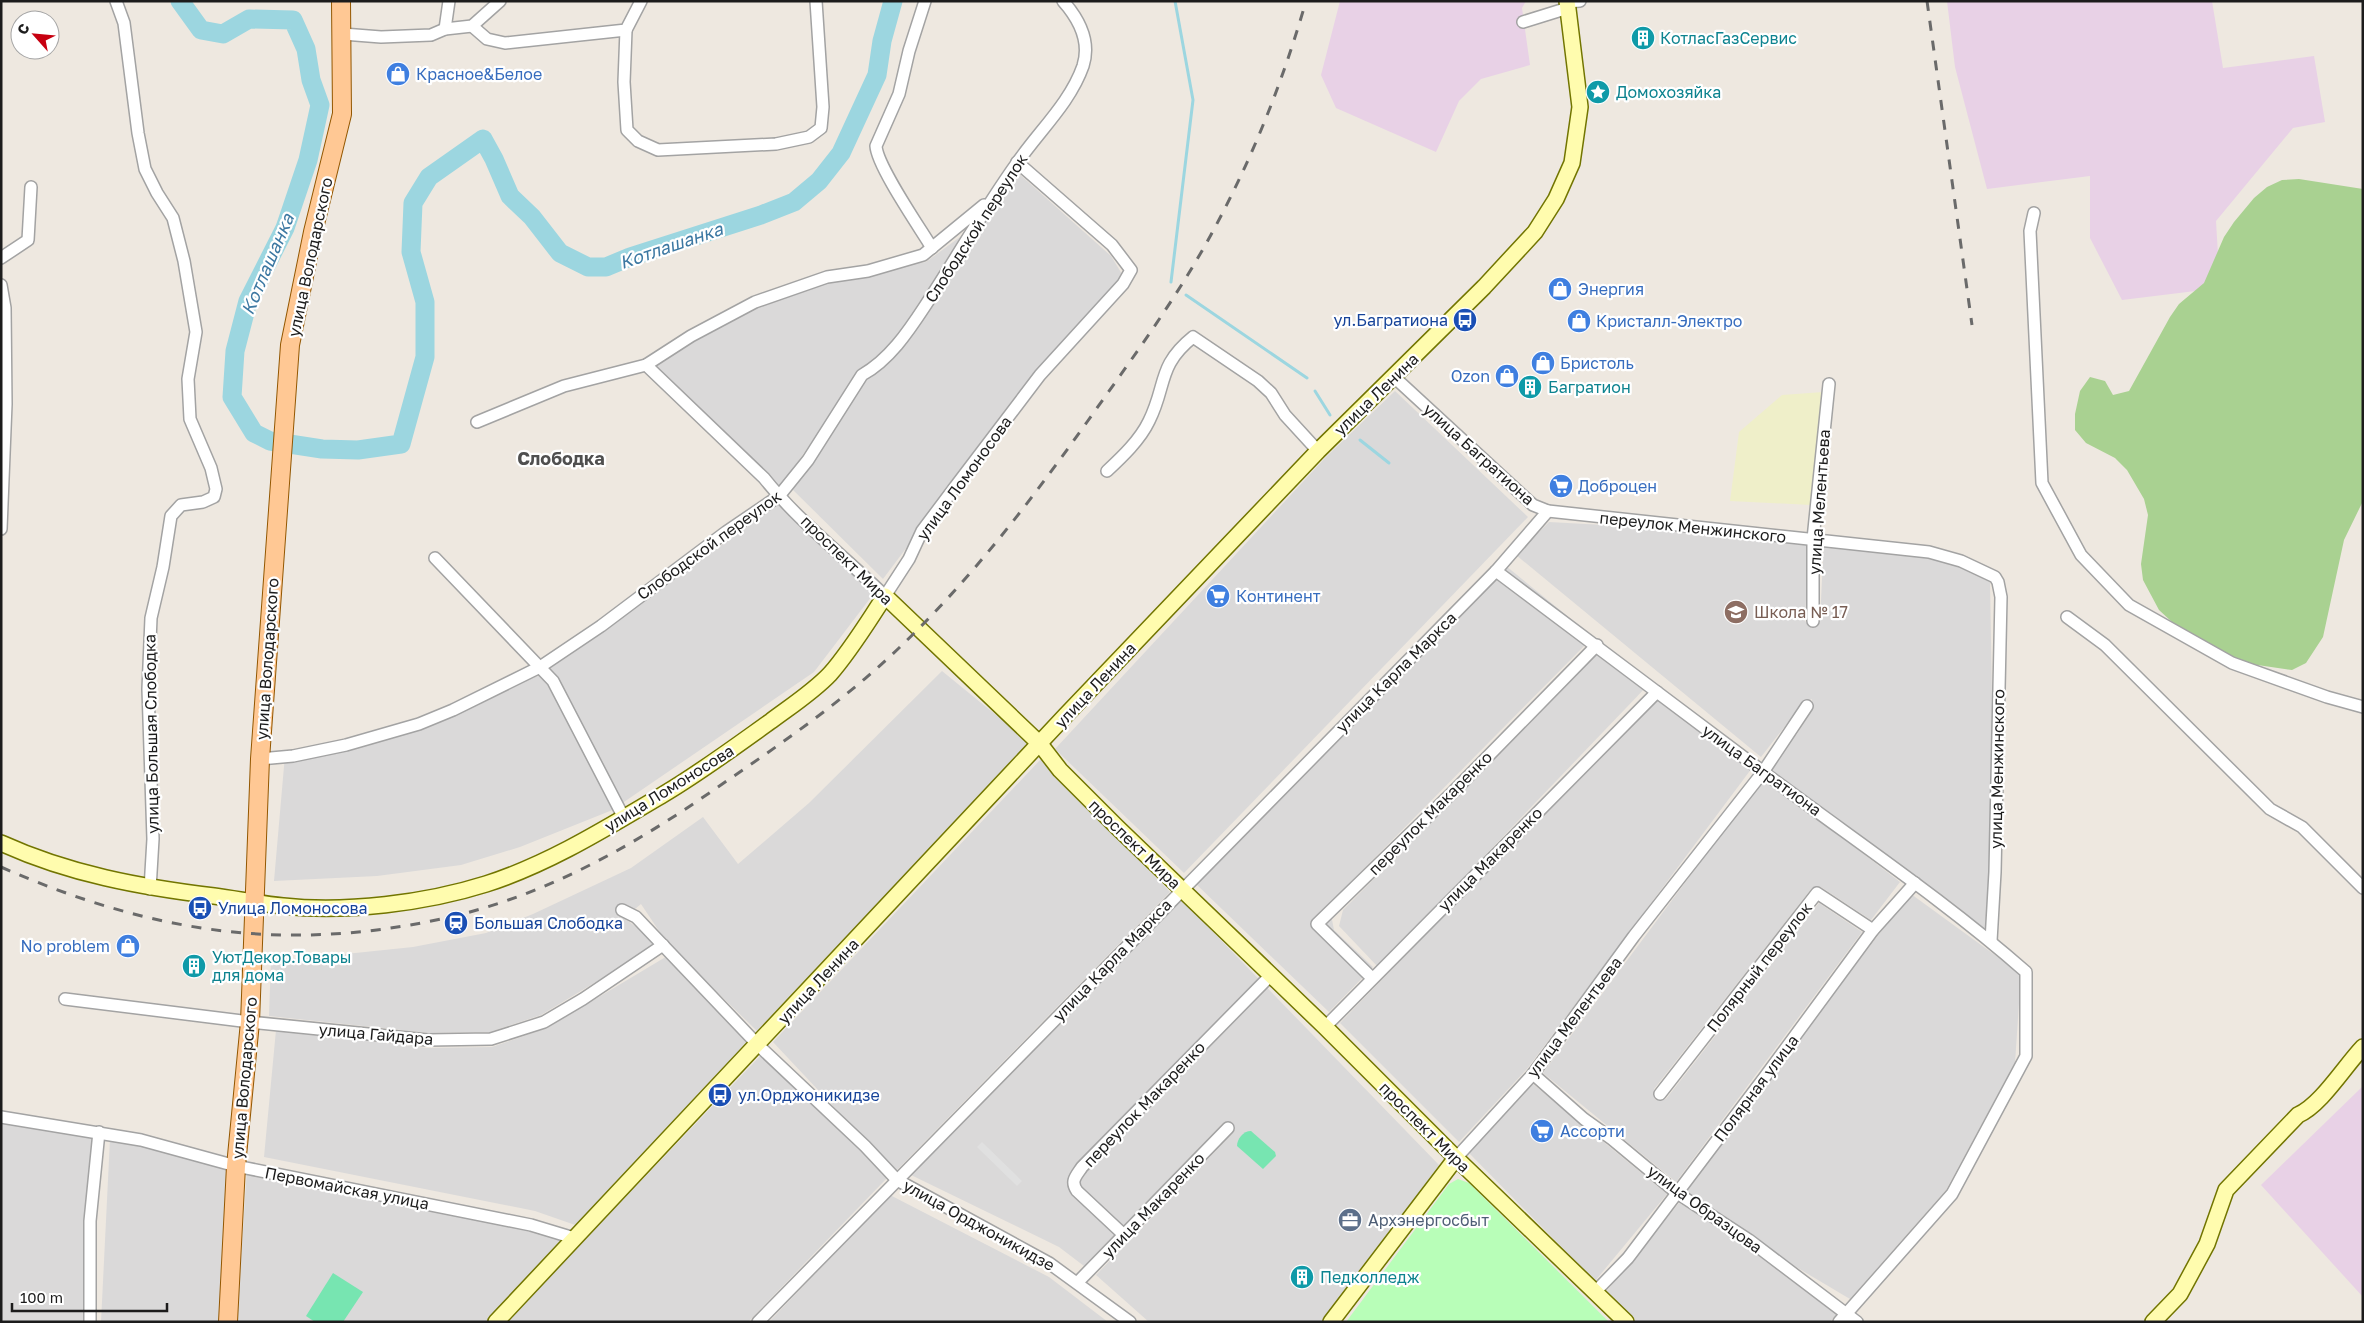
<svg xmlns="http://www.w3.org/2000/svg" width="2364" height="1323" font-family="'Golos Text',sans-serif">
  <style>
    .residential { fill: #dad9d9 }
    .industrial { fill: #e8d1e6 }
    .farmland { fill: #efefc9 }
    .forest { fill: #a9d191 }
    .park { fill: #b8feb8 }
    .pitch { fill: #77e5b1 }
    .parking { fill: #e0e0e0 }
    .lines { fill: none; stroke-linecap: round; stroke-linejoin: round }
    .stream { stroke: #9cd6e0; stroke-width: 3 }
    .river { stroke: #9cd6e0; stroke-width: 19 }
    .street-casing { stroke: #a3a3a3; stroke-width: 14 }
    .secondary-casing { stroke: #727500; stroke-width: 18 }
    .primary-casing { stroke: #935700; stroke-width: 20 }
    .street { stroke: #fff; stroke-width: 11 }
    .secondary { stroke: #fffcae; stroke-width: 15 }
    .primary { stroke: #ffc894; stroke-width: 18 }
    .rail { stroke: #6a6a6a; stroke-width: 3; stroke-dasharray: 10 10; stroke-linecap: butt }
    .labels { text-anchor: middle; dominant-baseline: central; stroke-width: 4.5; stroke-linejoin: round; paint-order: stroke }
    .culture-label { font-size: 16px; fill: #0d838f; stroke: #fff; text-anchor: start }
    .shop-label { font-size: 16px; fill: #366cbe; stroke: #fff; text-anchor: start }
    .street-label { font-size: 16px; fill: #1c1c1c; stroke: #fff }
    .transit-label { font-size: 16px; fill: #164399; stroke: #fff; text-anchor: start }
    .education-label { font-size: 16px; fill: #785e54; stroke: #fff; text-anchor: start }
    .service-label { font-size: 16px; fill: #4e5e75; stroke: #fff; text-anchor: start }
    .water-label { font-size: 18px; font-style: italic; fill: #3c78a2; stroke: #fff }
    .neighbourhood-label { font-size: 18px; font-weight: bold; fill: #4f4f4f; stroke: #fff }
  </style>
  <rect width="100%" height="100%" fill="#eee8e0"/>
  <g class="residential">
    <polygon points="1017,172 1111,256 1122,274 1121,277 1037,374 883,579 790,487 859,389 911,330 967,250"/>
    <polygon points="964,234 907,326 884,355 854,382 780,487 652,367 737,315 837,276 926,262"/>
    <polygon points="1395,391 1528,517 1184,873 1055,749 1326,457"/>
    <polygon points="783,501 875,592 814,672 621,804 548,668"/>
    <polygon points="1549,522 1809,536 1805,621 1812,628 1820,621 1824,538 1948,560 1990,582 1993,757 1987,932 1875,852 1767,767 1797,734 1812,710 1812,699 1803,703 1761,757 1516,555"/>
    <polygon points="1506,566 1593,637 1329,904 1334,930 1373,967 1329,1012 1195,883"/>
    <polygon points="1604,647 1649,684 1378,967 1339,926 1343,910"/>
    <polygon points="942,671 1034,746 757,1031 667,943 641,904 624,918 659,944 541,1015 490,1032 429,1033 269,1016 271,959 307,958 413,947 486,933 533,914 631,868 703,817 738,864 809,803"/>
    <polygon points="545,673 615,809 520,847 461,865 377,876 274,881 285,755 383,739"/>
    <polygon points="1660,693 1752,768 1527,1069 1459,1142 1340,1023"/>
    <polygon points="1041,759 1170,892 895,1172 773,1042"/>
    <polygon points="1764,777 1900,882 1871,920 1821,887 1812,888 1654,1089 1655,1100 1666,1099 1819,903 1862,932 1676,1182 1543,1073"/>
    <polygon points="1911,894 2021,974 2015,1063 1946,1190 1850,1299 1749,1239 1685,1190 1879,934"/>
    <polygon points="1181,899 1439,1165 1324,1322 1149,1322 1096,1275 1233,1133 1232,1122 1223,1123 1084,1266 1059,1247 911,1175"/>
    <polygon points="669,955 753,1042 578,1226 535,1211 264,1157 276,1030 427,1048 492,1047 547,1028"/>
    <polygon points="763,1053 888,1177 748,1322 507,1322"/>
    <polygon points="1533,1084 1667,1194 1595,1281 1469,1153"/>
    <polygon points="1,1123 100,1132 92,1322 1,1322"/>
    <polygon points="110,1139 232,1165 222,1322 101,1322"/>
    <polygon points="247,1168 567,1237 491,1322 237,1322"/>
    <polygon points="890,1195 1049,1277 1108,1322 769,1322"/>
    <polygon points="1679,1203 1747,1242 1840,1310 1830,1322 1636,1322 1606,1292"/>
  </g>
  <g class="industrial">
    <polygon points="1340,1 1526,1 1522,8 1530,65 1481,79 1459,101 1436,152 1336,108 1321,75"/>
    <polygon points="1947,1 2212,1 2223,68 2314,56 2325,122 2293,128 2216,221 2220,288 2122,300 2090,238 2090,176 1987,189 1955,67"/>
    <polygon points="2363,1086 2363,1297 2261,1185"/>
  </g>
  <polygon class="farmland" points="1823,392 1811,505 1730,501 1739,432 1782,395"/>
  <polygon class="forest" points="2299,179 2363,189 2363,501 2344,540 2323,637 2306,663 2292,670 2244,663 2185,634 2159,610 2143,580 2141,564 2148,515 2144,499 2127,470 2115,458 2086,443 2075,430 2075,414 2080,391 2090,377 2105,381 2113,395 2129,391 2170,317 2179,304 2204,283 2224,237 2234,222 2254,198 2267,187 2282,180"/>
  <polygon class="park" points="1458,1179 1469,1183 1609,1322 1346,1322 1449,1184"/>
  <g class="pitch">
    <path d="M1251,1131L1275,1152L1276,1156L1263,1169L1237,1146C1237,1139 1243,1131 1251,1131Z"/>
    <polygon points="333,1273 363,1292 343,1322 315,1322 306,1316"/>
  </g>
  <polygon class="parking" points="982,1142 1022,1181 1017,1186 977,1147"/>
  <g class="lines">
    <g class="stream">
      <polyline points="1171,282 1193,100 1175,1"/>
      <polyline points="1186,295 1307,378"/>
      <polyline points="1315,391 1330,415"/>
      <polyline points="1360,440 1389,463"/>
    </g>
    <polyline class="river" points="180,1 201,30 223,34 249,19 293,20 306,49 311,80 320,105 308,160 285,228 248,301 235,351 232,397 254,433 270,441 322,449 358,450 401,444 425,357 425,302 411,252 413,203 429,177 483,139 494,159 510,196 532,217 560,253 588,267 606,267 630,257 761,215 794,202 819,181 841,153 877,75 882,41 893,1"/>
    <g class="street-casing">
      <g id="street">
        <polyline points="116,1 124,23 138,133 145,169 157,193 173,218 184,261 196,332 188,379 190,419 211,468 216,489 214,497 203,502 181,505 171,516 163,567 151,618 148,689 153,839 150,889"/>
        <path d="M925,1L909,51L899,94L876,146C877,166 920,228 932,248"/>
        <polyline points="1567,2 1580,1"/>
        <polyline points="1523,22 1568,8"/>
        <polyline points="472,26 487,39 505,43 626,30 641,1"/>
        <polyline points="445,29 449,1"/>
        <polyline points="626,30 624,82 627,130 638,141 658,150 776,144 809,137 821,128 823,107 816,1"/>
        <polyline points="343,34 381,37 431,35 445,29 472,26 500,1"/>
        <polyline points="2034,213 2030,231 2042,483 2081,555 2129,605 2232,663 2327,697 2363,707"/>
        <polyline points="1,258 28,240 31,187"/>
        <polyline points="1,285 5,308 6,404 1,529"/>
        <path d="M646,365L764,478C799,522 845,557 885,596L909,559L922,531L958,483L1040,375L1123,284L1131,270L1112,245L1017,162"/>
        <polyline points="1393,376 1533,505 1548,511 1929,552 1961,561 1995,577 1998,582 2001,597 1995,872 1991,941"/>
        <polyline points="477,422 564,386 646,365 691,336 755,302 827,277 868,271 923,255 984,205"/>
        <path d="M1107,471C1122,457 1140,440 1149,421C1167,385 1157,366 1193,337L1258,381L1271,393L1285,415L1318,451"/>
        <polyline points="435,558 553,681 624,818"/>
        <path d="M1496,571C1585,637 1673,705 1762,771C1851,838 1943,899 2026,972V1056L1952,1194L1839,1322"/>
        <polyline points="2067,617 2105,645 2270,809 2302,827 2363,888"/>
        <polyline points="1813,621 1813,539 1829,384"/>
        <path d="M260,759L293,756L346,745L419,724L453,710L540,667L601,626L726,532L779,496L808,460L862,375C889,360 908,332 925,306C956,259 984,209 1017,163C1039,131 1070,103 1083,66C1091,41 1079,19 1063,1"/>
        <polyline points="622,910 636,917 758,1045 865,1146 897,1180 1049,1263 1130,1322"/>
        <polyline points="1372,978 1317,924 1454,791 1597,645"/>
        <polyline points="65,999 250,1022 428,1040 491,1039 544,1022 583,999 663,945"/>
        <polyline points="1325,1027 1657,692"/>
        <polyline points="1533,1074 1584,1119 1612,1139 1677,1193 1749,1240 1857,1322"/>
        <polyline points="1660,1094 1817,893 1873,930"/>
        <polyline points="1,1117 141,1140 236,1166 531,1225 574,1238"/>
        <polyline points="1456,1158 1533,1074 1634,936 1763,772 1807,706"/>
        <path d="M1124,1235L1077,1191C1070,1181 1076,1176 1082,1167L1271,975"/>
        <polyline points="1078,1282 1228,1128"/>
        <polyline points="1595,1292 1628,1258 1764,1078 1873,930 1915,883"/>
        <polyline points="90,1322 90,1221 99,1132"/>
        <polyline points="758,1322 1496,571 1548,511"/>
      </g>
    </g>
    <g class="secondary-casing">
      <g id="secondary">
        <path d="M1,843C69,874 140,887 214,896C237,899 260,904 283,906C345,913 426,903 486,884C549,864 608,827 664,794C701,772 736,746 771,721C791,706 813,692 830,674C851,650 867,623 885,596L1040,744L1060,770L1117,827L1325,1027L1456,1158L1626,1322"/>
        <polyline points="496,1322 1065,716 1318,451 1484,287 1535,232 1556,199 1572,163 1580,107 1567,1"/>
        <polyline points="1331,1322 1456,1158"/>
        <path d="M2153,1322L2180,1294L2207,1244L2226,1190L2298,1115C2321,1105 2344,1067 2363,1047"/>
      </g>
    </g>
    <g class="primary-casing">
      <polyline id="primary" points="228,1322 236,1166 250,1022 260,759 290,345 313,232 342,114 341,1"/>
    </g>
    <use href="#street" class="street"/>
    <use href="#secondary" class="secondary"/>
    <use href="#primary" class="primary"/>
    <g class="rail">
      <polyline points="1927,1 1972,325"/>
      <path d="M1,867C149,932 282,953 441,919C544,897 633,846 718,787C782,743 845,700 900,647C971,579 1030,502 1087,422C1131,360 1177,298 1213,231C1253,157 1283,81 1306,1"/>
    </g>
  </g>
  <defs>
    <g id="building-disc" transform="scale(1.25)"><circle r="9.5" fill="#0f9aa8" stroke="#fff"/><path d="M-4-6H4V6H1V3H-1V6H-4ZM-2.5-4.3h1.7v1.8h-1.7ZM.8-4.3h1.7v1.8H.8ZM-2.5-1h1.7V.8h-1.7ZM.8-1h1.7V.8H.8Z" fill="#fff"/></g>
    <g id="shop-disc" transform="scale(1.25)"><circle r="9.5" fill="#3f7fe0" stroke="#fff"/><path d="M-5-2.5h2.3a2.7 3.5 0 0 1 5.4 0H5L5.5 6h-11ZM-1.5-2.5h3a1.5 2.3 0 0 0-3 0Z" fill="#fff"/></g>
    <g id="sight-disc" transform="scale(1.25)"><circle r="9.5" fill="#0f9aa8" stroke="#fff"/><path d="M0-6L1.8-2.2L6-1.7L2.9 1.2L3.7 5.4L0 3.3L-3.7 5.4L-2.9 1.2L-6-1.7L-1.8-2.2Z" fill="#fff"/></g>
    <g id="bus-disc" transform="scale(1.25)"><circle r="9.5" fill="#1a4fb4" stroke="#fff"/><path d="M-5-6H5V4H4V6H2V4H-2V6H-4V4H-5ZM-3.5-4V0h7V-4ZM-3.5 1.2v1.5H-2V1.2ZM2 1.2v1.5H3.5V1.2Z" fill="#fff"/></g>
    <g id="supermarket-disc" transform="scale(1.25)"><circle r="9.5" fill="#3f7fe0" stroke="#fff"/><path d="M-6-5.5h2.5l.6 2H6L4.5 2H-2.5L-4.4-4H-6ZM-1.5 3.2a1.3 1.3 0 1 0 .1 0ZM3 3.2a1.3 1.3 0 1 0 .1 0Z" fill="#fff"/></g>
    <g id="school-disc" transform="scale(1.25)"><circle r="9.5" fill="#8d6e63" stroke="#fff"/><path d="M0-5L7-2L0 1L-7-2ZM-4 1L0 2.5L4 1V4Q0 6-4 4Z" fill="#fff"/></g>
    <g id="station-disc" transform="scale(1.25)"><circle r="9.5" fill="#1a4fb4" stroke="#fff"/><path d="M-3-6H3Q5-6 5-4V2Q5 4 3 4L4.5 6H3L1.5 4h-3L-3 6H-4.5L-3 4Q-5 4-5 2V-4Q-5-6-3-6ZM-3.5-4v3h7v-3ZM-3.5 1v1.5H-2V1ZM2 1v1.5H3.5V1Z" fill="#fff"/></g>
    <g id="office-disc" transform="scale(1.25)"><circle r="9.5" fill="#5c6f8a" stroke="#fff"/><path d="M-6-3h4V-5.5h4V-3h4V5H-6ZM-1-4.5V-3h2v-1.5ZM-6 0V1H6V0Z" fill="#fff"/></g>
  </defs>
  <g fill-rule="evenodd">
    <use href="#building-disc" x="1643" y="38"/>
    <use href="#shop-disc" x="398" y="74"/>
    <use href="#sight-disc" x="1598" y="92"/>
    <use href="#shop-disc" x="1560" y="289"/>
    <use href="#bus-disc" x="1465" y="320"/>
    <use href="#shop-disc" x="1579" y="321"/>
    <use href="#shop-disc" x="1543" y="363"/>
    <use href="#shop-disc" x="1507" y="376"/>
    <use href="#building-disc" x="1530" y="387"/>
    <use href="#supermarket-disc" x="1561" y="486"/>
    <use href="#supermarket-disc" x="1218" y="596"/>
    <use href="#school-disc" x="1736" y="612"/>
    <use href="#bus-disc" x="200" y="908"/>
    <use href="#station-disc" x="456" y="923"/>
    <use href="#shop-disc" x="128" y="946"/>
    <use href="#building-disc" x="194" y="966"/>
    <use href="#bus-disc" x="720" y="1095"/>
    <use href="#supermarket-disc" x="1542" y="1131"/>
    <use href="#office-disc" x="1350" y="1220"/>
    <use href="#building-disc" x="1302" y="1277"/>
  </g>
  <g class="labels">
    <g class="culture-label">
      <text x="1660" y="38">КотласГазСервис</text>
      <text x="1616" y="92">Домохозяйка</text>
      <text x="1548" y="387">Багратион</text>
      <text x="212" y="957">УютДекор.Товары<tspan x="212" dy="18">для дома</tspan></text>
      <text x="1320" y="1277">Педколледж</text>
    </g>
    <g class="shop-label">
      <text x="416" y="74">Красное&amp;Белое</text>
      <text x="1578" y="289">Энергия</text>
      <text x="1596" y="321">Кристалл-Электро</text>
      <text x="1560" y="363">Бристоль</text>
      <text x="1490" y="376" text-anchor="end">Ozon</text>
      <text x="1578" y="486">Доброцен</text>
      <text x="1236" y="596">Континент</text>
      <text x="110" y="946" text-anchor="end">No problem</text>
      <text x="1560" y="1131">Ассорти</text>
    </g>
    <g class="street-label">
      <text transform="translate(976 228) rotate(-57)">Слободской переулок</text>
      <text transform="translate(310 257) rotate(-78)">улица Володарского</text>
      <text transform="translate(1376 394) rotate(-44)">улица Ленина</text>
      <text transform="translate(1479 454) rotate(42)">улица Багратиона</text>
      <text transform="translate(964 478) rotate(-54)">улица Ломоносова</text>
      <text transform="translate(1819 502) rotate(-86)">улица Мелентьева</text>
      <text transform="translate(1693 527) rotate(6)">переулок Менжинского</text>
      <text transform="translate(709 545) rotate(-36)">Слободской переулок</text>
      <text transform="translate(847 560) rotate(44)">проспект Мира</text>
      <text transform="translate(267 659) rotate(-86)">улица Володарского</text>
      <text transform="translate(1396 672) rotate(-45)">улица Карла Маркса</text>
      <text transform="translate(1095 685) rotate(-47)">улица Ленина</text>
      <text transform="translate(151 734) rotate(-91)">улица Большая Слободка</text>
      <text transform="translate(1997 769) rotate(-89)">улица Менжинского</text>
      <text transform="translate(1762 770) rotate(36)">улица Багратиона</text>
      <text transform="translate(669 788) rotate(-32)">улица Ломоносова</text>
      <text transform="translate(1430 813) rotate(-45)">переулок Макаренко</text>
      <text transform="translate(1135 844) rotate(44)">проспект Мира</text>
      <text transform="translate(1490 859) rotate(-45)">улица Макаренко</text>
      <text transform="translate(1112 960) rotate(-46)">улица Карла Маркса</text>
      <text transform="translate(1759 967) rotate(-52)">Полярный переулок</text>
      <text transform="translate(818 981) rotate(-47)">улица Ленина</text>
      <text transform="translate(1574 1017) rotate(-53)">улица Мелентьева</text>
      <text transform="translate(376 1034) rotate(5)">улица Гайдара</text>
      <text transform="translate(244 1078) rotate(-85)">улица Володарского</text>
      <text transform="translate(1756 1088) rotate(-53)">Полярная улица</text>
      <text transform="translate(1144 1104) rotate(-46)">переулок Макаренко</text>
      <text transform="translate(1425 1127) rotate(45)">проспект Мира</text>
      <text transform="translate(347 1188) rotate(11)">Первомайская улица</text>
      <text transform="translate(1153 1205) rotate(-46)">улица Макаренко</text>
      <text transform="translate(1705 1209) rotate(36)">улица Образцова</text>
      <text transform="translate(979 1225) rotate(29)">улица Орджоникидзе</text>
    </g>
    <g class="transit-label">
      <text x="1448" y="320" text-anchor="end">ул.Багратиона</text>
      <text x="218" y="908">Улица Ломоносова</text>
      <text x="474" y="923">Большая Слободка</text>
      <text x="738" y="1095">ул.Орджоникидзе</text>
    </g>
    <g class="education-label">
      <text x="1754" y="612">Школа № 17</text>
    </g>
    <g class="service-label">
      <text x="1368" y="1220">Архэнергосбыт</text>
    </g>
    <g class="water-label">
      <text transform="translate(671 245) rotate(-19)">Котлашанка</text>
      <text transform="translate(267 264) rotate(-67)">Котлашанка</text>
    </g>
    <g class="neighbourhood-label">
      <text x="561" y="458">Слободка</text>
    </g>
  </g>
  <rect width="2364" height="1323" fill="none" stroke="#1c1c1c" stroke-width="5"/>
  <g transform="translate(35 35) rotate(297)"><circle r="24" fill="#ffffff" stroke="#a4a4a4"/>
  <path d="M0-4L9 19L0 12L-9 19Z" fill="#c70010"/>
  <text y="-8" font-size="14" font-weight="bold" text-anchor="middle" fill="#1c1c1c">С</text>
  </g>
  <path d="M12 1303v8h155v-8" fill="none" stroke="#1c1c1c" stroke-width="2.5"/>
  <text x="20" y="1303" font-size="15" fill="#1c1c1c" stroke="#ffffff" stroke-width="4" paint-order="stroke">100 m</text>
</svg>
